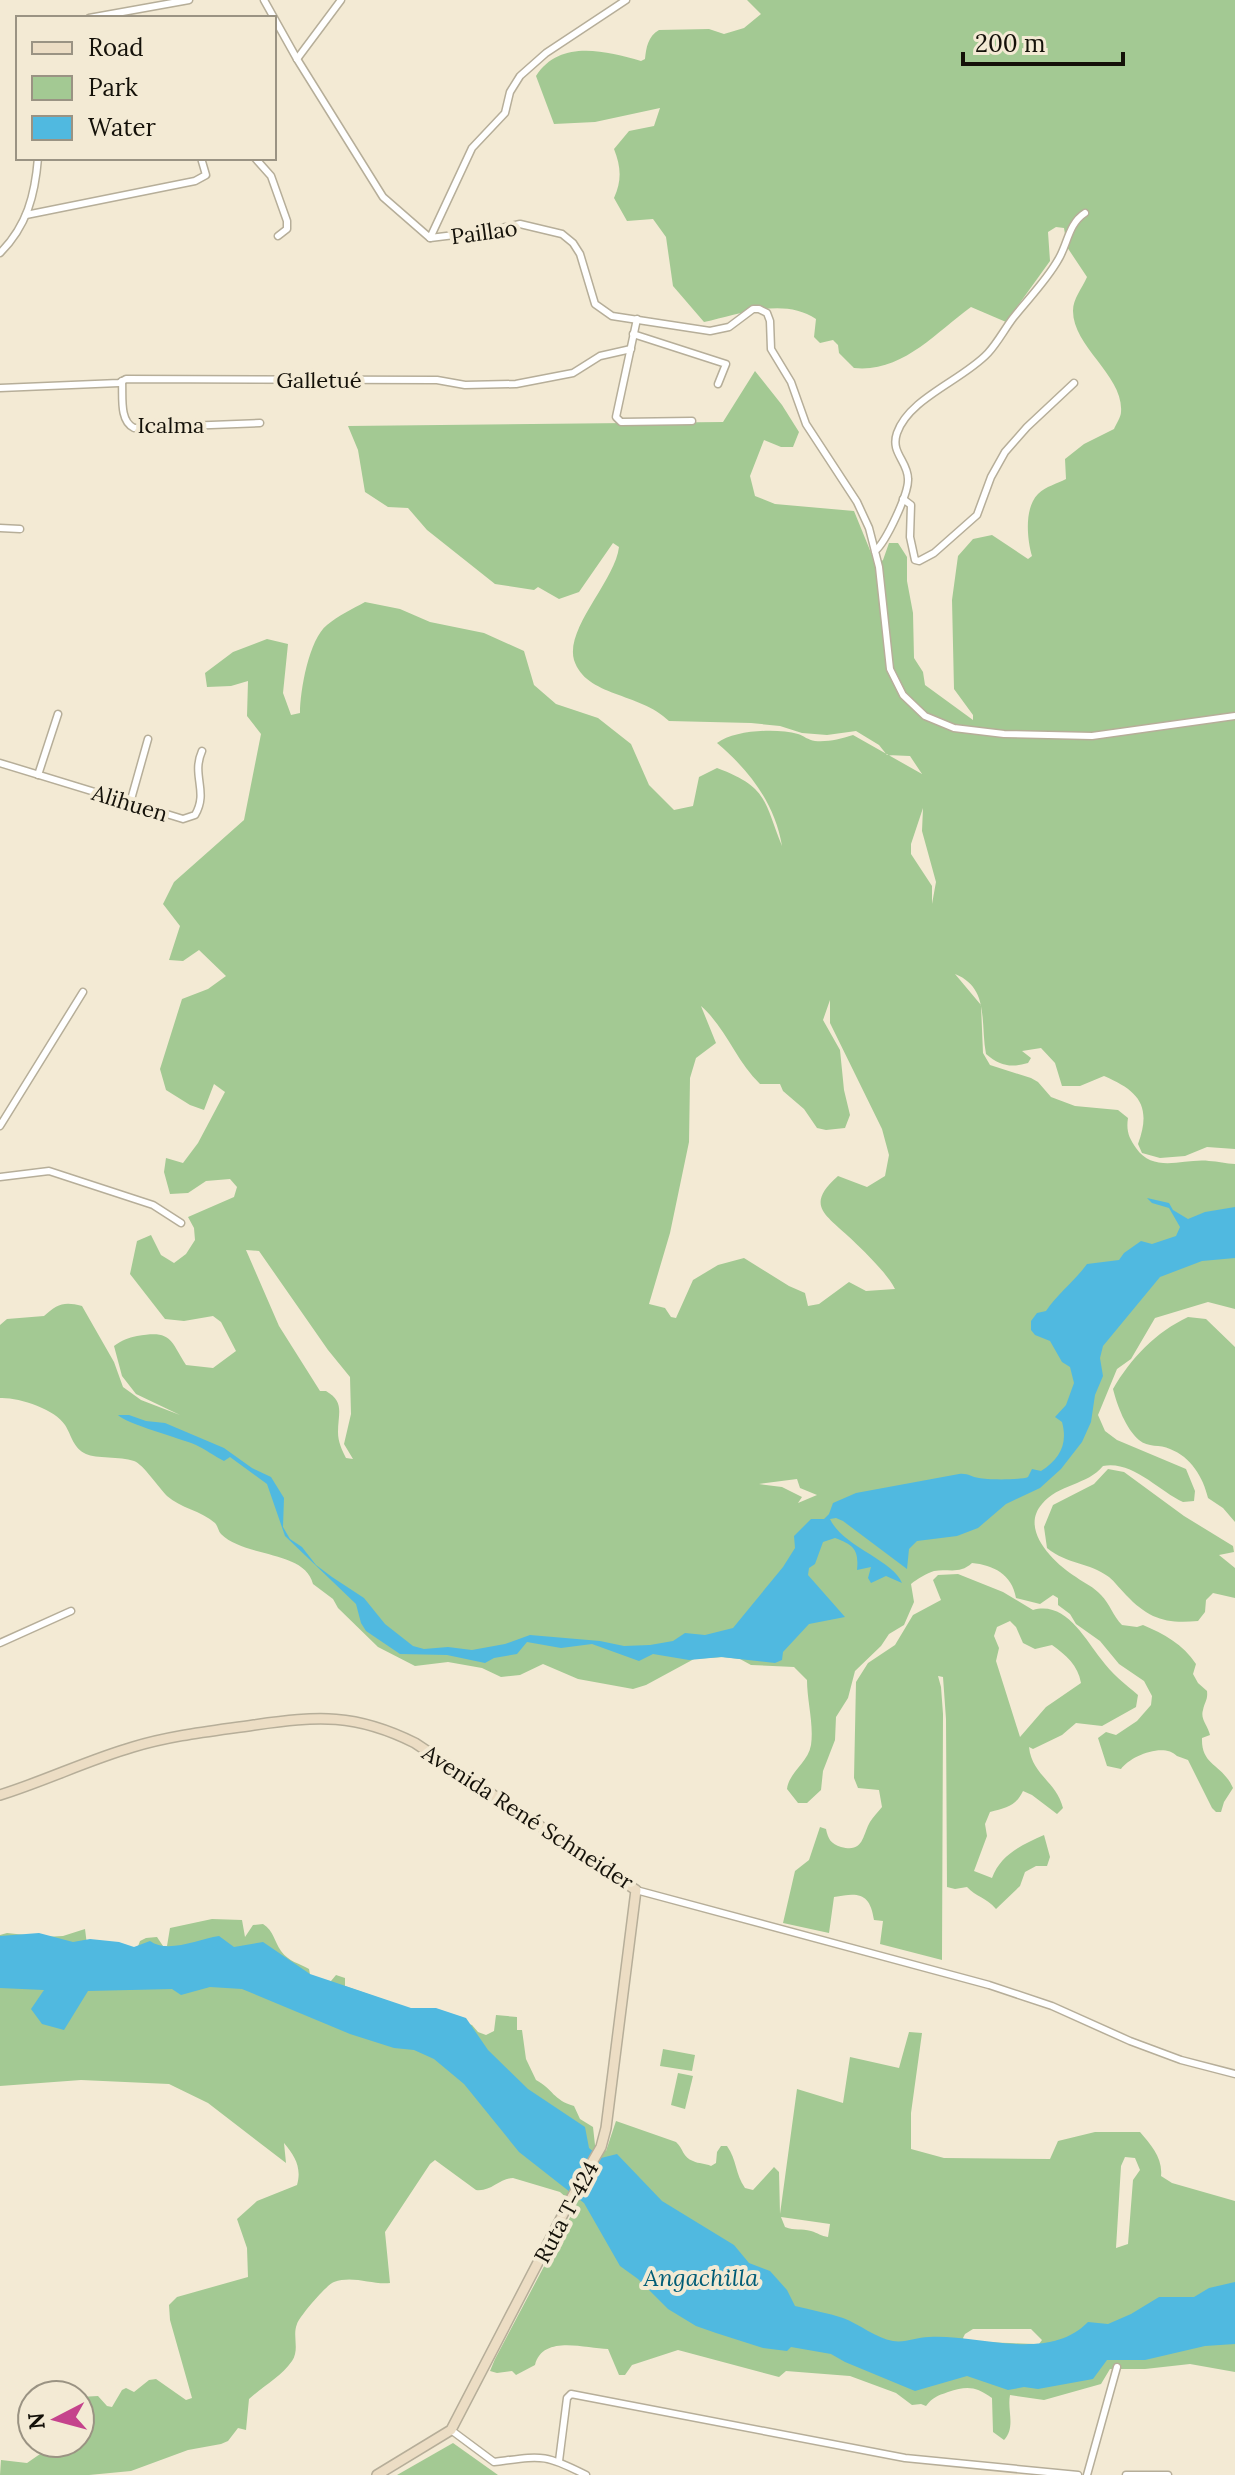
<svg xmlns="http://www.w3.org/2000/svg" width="1235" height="2475" font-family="Lora,serif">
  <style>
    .green { fill: #a3c993; fill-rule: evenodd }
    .water { fill: #50b9e0 }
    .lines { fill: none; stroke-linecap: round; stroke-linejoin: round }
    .street-casing { stroke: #b6ae99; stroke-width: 9 }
    .secondary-casing { stroke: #b6ae99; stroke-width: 12 }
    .street { stroke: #fff; stroke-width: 6 }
    .secondary { stroke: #ecddc4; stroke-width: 9 }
    .labels { text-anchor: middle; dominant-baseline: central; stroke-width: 8; stroke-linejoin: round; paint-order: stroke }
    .street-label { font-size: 22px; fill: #141109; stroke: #f3ead4 }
    .water-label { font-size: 24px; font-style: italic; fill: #005c76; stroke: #f3ead4 }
  </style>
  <rect width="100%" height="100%" fill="#f3ead4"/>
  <g class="green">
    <path d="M747,0H1235V1149L1207,1147L1185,1156L1160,1158L1142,1153L1138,1144C1152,1106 1139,1091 1104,1076L1080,1086H1062L1055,1063L1041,1048L1022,1051L1031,1058L1028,1063C1011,1068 1000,1066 986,1054C980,1023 990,988 955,974L981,1005L983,1053L990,1065L1031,1078L1038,1082L1051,1097L1075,1106L1118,1110L1128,1118C1126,1131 1129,1138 1136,1148C1154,1174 1184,1158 1209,1161C1218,1161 1226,1164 1235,1164V1309L1208,1302L1155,1318L1131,1359L1117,1369L1098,1415L1105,1431L1117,1440L1186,1469L1195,1491L1194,1501L1183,1502C1159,1491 1132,1460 1103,1466C1088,1485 1058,1484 1042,1504C1019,1530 1055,1564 1076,1577C1084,1583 1094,1587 1101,1595C1110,1604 1113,1616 1122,1625L1137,1627L1143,1625C1164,1634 1183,1644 1196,1664L1193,1674L1198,1683L1207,1691C1208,1700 1205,1701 1203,1710C1200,1719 1208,1726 1210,1735L1202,1738C1201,1766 1222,1763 1233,1788L1224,1802L1221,1812H1216L1212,1808L1188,1760L1177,1756C1164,1742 1130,1756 1121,1769L1107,1766L1098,1738L1106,1732L1116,1735L1137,1721L1151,1705L1152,1696L1144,1681L1119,1664L1100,1641L1076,1624L1070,1614L1058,1605V1598L1053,1595L1040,1604L1016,1598C1012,1574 993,1565 972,1563C959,1575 948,1568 934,1571C927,1573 917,1579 911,1584L914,1602L904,1625L889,1634L881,1646L855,1671L848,1698L836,1717L835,1740L823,1771L821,1790L807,1803H798L787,1789C789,1772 808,1763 811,1745C814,1724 807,1701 807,1680L794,1667L751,1665L740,1659L723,1657L694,1659L646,1685L633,1689L578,1679L543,1664L520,1675L501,1677L482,1668L448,1662L415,1666L378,1647L338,1608L333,1599L313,1584C305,1550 245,1558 221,1534C218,1531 218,1526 215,1523C202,1511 180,1508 167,1496C159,1488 143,1464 134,1461C120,1456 96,1459 86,1454C73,1448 72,1436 65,1425C55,1409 18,1397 0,1398V1325L7,1319L44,1316C57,1304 64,1301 82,1306L114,1362L123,1387L141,1400L180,1415L136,1394L122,1376L114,1346C122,1340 128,1338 137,1336C171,1330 170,1339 186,1365L213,1368L236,1351L221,1322L213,1316L184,1321L165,1319L130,1274L137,1241L151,1235L161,1255L174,1263L186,1254L195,1240L194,1228L188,1217L234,1197L237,1187L230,1179L206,1181L188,1193L170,1194L164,1172L166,1158L183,1163L198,1143L225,1092L214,1084L204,1110L190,1105L166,1090L160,1069L182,999L208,989L226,976L199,950L183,961L169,960L180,926L163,904L174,882L244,820L261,734L247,716L248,681L231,686L207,687L205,673L233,652L267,639L288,644L283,693L291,715L300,713C300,691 309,639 327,625C338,616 352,609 365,602L400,609L430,622L484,633L524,651L534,685L556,704L598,718L631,744L649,785L674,810L693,806L699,777L717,768C768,787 764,801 782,846C775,804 750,771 717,743C735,730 776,728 798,734C804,736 808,740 815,741C829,742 840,739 853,735L922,774L910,756L887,755L879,745L856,731L827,735L802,733L780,726L751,723L669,721C639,692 586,697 574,660C565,628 615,581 619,547L613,543L579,592L559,599L538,587L534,590L495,584L427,530L408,508L388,507L365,492L358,450L348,426L723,422L755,371L782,405L799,432L793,447H781L764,440L750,476L755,496L775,504L854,511L876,565L883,560L889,543H898L907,557V581L913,613L914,658L923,672L925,685L973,720V715L954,689L952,600L958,556L973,539L992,535L1028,559L1032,556C1027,539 1024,508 1038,494C1046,486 1057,484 1066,479L1065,459L1084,444L1114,429C1116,424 1121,417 1121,412C1124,376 1073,347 1073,311C1073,298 1082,289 1087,277L1067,247L1064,228L1056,227L1048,232L1050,261L1006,322L971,307C935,333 902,373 854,368L839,353L838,345L833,340L820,343L814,337L816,319C784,297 740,314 704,322L673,286L666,237L653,219L627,221L614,198C622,180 621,167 614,149L629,131L654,126L660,108L595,122L554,124L536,76C560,39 605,51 641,61L645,59C646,48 648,36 659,30L709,29L724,34L744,28L761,14ZM923,808L922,831L936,882L932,904V886L911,854V844ZM830,1000V1023L882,1129L889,1155L885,1176L867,1187L838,1176C805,1205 825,1214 848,1236C861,1248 888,1274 895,1289L866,1291L849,1282L819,1304L808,1306L805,1293L789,1286L744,1258L718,1265L693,1280L676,1318L671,1317L665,1308L649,1304L670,1233L689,1142L690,1078L696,1058L716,1043L701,1006C726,1028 736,1061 760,1084H780L783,1091L804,1109L817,1128L826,1130L845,1128L850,1115L844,1090L840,1050L823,1020ZM246,1250L259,1251L328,1350L350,1377L351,1414L344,1444L353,1459L346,1458C342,1450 338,1442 338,1432C338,1413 345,1402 326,1391H320L279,1326ZM797,1479L800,1488L817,1495L798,1503L802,1497L782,1487L759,1484Z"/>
    <path d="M1188,1317L1206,1319L1235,1347V1522L1223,1508L1208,1498C1203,1477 1191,1457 1170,1449C1160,1444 1148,1448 1139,1440C1126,1429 1117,1405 1113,1389C1131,1358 1156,1332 1188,1317Z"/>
    <path d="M1108,1469L1124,1472L1184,1516L1233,1546L1234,1552L1219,1555L1235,1568V1598L1213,1593L1206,1600L1205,1612L1198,1621C1166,1624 1149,1619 1126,1595C1120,1589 1115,1582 1109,1577C1089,1562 1068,1565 1047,1548L1044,1527L1053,1505L1094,1484Z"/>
    <path d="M958,1574L1003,1592L1033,1610C1066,1601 1084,1638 1101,1659C1111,1673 1125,1684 1138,1695L1136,1707L1102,1726L1076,1723L1062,1735L1033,1749L1029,1747C1032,1775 1056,1781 1063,1808L1057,1814L1032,1795L1023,1791C1016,1806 1006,1808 990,1812L985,1824L987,1836L974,1871L992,1878C1001,1854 1022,1845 1044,1835L1050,1857L1047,1866H1036L1025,1872L1020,1886L996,1909C986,1897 976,1897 967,1887L955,1889L947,1887L946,1719L943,1677L938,1676L941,1687L943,1714L942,1960L880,1944L883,1921L874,1920C870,1893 859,1892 834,1897L829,1933L783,1923L795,1871L809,1860L820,1827L826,1829C828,1839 831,1844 841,1847C864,1853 862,1836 870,1822C873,1817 878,1812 882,1807L879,1790L858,1788L854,1778L856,1682L868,1663L895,1645L913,1615L941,1600L933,1580L938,1575ZM1010,1621L1016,1627L1023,1643L1035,1649L1052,1645C1066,1655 1078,1665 1081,1683L1046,1707L1020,1737L996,1661L999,1648L994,1636L997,1627Z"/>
    <path d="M212,1919L242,1920L245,1937L253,1925L263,1924C274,1931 274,1941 281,1951C289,1962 299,1963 309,1969L311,1980L331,1981L336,1975L345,1978V1986L408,2008H420L472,2025L478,2032L486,2035L494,2031L496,2015L517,2017V2030H522L526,2059L536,2080C553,2089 553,2100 574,2106L580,2119L593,2127L595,2145L606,2151L616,2121L676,2142C683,2148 683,2158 693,2161C699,2164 705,2163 711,2166L716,2163L717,2152L721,2146H727C737,2160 735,2174 745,2188L753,2190L774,2167L779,2172L780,2214L797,2089L843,2103L850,2057L899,2068L909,2032L922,2033L911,2113V2149L944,2158L1050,2159L1058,2141L1095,2132H1140C1151,2145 1163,2158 1161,2176L1172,2183L1235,2201V2372L1190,2364L1145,2369H1110L1101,2384L1044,2400L1010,2395C1007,2411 1016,2427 1004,2440L993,2432L992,2398C975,2386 967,2386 948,2392C937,2396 933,2397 926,2406L921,2404L912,2405L896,2393L850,2376L786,2371L779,2377L678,2350L632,2365L625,2375H619L608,2349C586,2349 543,2334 535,2365L516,2375L512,2371L497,2373L490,2371L495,2359L576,2206L560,2192L513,2178C500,2178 491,2192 476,2190L435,2160L430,2164L385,2232L390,2283C372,2285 353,2275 334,2282C326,2285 300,2316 297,2324C292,2336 300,2349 292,2361C281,2377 263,2386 249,2399L246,2430L238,2428L228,2441L221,2444L188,2450L131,2471L89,2475H0L1,2460L27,2463L56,2443H80V2397L98,2396L107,2406L112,2407L122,2390L126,2388L134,2392L149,2380L156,2379L186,2400L192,2398L170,2320L169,2305L177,2297L248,2277L247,2248L237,2219L257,2201L297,2185C302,2168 295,2156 284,2143L286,2163L208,2103L169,2084L81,2080L0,2086V1935L7,1933L44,1937L63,1936L85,1929L87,1945L137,1949L140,1941L146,1938L157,1937L163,1946H167L170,1928ZM1125,2157L1135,2158L1140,2170L1133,2180L1128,2244L1116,2248L1121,2166ZM781,2217L830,2224L828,2237C821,2236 818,2233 811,2231C801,2228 795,2231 785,2227ZM973,2329H1031L1042,2340L1039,2344C1015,2344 990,2341 966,2343L963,2338L965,2334Z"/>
    <polygon points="663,2049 695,2055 692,2071 660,2066"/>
    <polygon points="678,2073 693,2076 685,2109 671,2105"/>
    <polygon points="453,2443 498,2475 397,2475"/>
  </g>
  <g class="water">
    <path d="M1147,1198L1169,1203L1173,1210L1188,1219L1205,1212L1235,1207V1258L1202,1261L1160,1277L1103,1346L1100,1358L1103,1376L1095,1395L1091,1422L1082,1442L1061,1469L1040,1488L1006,1504L978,1528L957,1536L917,1541L909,1549L907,1569L843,1521L836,1518L830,1519C842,1546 893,1560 902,1583L886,1576L871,1583L868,1578L871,1567L857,1570C859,1550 854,1545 835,1538L823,1542L815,1564L809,1568L808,1575L845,1617L809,1624L783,1652L782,1660L775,1663L721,1657L689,1660L653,1654L639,1661L592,1644L561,1648L527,1642L517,1654L494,1658L485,1663L447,1655L400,1654L366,1631L361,1623L356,1604L285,1536L267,1484L230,1457L224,1461C214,1456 205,1449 196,1445C180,1438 126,1424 118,1415H129L146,1421L165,1423L224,1448L252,1468L271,1477L284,1498L283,1527L290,1539L302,1547L316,1565L332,1577L364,1598L385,1624L413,1646L424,1649L448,1647L472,1650L505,1644L530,1635L600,1641L624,1646L650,1645L673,1641L685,1633L705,1635L733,1628L783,1567L795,1548L794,1536L811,1519H824L829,1514L833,1503L856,1493L959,1474C968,1473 971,1477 979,1478C987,1480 1022,1480 1028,1477L1032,1469L1041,1471C1060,1459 1068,1444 1062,1422L1055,1417L1066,1405L1074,1383L1070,1367L1062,1362L1050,1341L1035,1335L1031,1330V1321L1037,1313L1046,1311C1058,1293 1074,1282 1087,1264L1119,1260L1124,1253L1141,1241L1152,1244L1176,1236L1180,1227L1169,1208L1152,1203Z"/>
    <path d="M39,1933L73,1942L90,1939L119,1942L134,1947L150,1941C168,1954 198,1939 219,1936L234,1947L263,1942L310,1974L411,2008H436L466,2018L488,2050L528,2089L585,2127L589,2148L601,2158L617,2154L662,2201L734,2245L749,2263L770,2271L787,2290L795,2306C811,2310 828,2313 843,2318C859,2324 876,2338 893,2341C906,2343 916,2337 929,2337C979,2334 1048,2363 1088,2322L1108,2324L1131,2314L1159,2297H1194L1209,2288L1235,2282V2344L1205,2346L1145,2360H1107L1093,2379L1038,2389L1024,2387L1008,2390L967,2376L915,2391L845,2362L831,2354L791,2347L787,2351L763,2348L716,2333L696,2326L668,2309L638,2279L620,2266L584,2203L519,2152L464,2084L434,2059L414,2050L394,2048L350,2034L242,1989L210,1987L181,1995L172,1989L88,1991L64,2030L42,2024L31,2009L44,1990L0,1988V1936Z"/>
  </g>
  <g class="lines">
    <g class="street-casing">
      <g id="street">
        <polyline points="264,0 297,59 383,197 430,238 487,231 520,224 562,234 573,243 580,254 595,304 612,316 710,331 729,327 753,309 759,309 767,313 770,321 771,349 791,382 806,424 857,502 869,528 879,567 890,669 903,695 925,716 954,728 1004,734 1092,736 1235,716"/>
        <polyline points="89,18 189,0"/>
        <polyline points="297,59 341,0"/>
        <polyline points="255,158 271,176 287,221 287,229 278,236"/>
        <polyline points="26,215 195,181 206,175 201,158"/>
        <polyline points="430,238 472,148 505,113 510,92 520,76 546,53 626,0"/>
        <path d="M0,253C27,226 35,195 38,158"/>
        <polyline points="637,319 616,417 621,422 692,421"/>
        <polyline points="633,334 726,364 718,384"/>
        <path d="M122,381C123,396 119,421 134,428L260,423"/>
        <polyline points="0,388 119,383 126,379 437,380 465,385 516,384 573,373 600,356 631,349"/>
        <polyline points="903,499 911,505 910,537 915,560 919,561 934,553 977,515 991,477 1005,452 1027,427 1074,383"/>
        <polyline points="0,528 20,529"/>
        <path d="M875,551C886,542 909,493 908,479C908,461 890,453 897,433C909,398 963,380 988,353C998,342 1004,330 1013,318C1028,299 1046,281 1058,260C1068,244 1068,224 1085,213"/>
        <path d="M0,763L183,819L195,815C209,791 191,776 202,751"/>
        <polyline points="38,775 58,714"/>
        <polyline points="130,803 148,739"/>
        <polyline points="0,1126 83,992"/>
        <polyline points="0,1177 49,1171 153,1205 181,1223"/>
        <polyline points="0,1643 71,1611"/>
        <polyline points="636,1890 989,1985 1052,2006 1130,2041 1181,2060 1235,2074"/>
        <path d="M451,2430L494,2462C541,2456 543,2453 586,2475"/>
        <polyline points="559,2461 567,2398 571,2394 905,2458 1078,2475"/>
        <polyline points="1087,2475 1117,2367"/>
        <polyline points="1126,2475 1168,2475"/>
      </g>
    </g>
    <g class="secondary-casing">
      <path id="secondary" d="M0,1795C45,1781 88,1760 133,1747C173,1735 213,1731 254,1725C318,1716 355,1713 415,1743L636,1890L606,2128L601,2147L572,2197L451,2430L377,2475"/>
    </g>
    <use href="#street" class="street"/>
    <use href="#secondary" class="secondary"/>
  </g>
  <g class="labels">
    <g class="street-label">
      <text transform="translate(484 232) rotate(-8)">Paillao</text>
      <text x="319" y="380">Galletué</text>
      <text x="171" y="425">Icalma</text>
      <text transform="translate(130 803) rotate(17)">Alihuen</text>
      <text transform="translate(528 1817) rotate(33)">Avenida René Schneider</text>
      <text transform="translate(566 2212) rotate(-62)">Ruta T-424</text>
    </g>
    <g class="water-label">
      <text x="701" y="2277">Angachilla</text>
    </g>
  </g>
  <rect x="16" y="16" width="260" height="144" fill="#f3ead4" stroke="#9a9383" stroke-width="2"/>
  <rect x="32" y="42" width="40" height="12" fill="#ecddc4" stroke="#9a9383" stroke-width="2"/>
  <text x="88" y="56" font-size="24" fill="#141109">Road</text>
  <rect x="32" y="76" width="40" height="24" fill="#a3c993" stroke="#9a9383" stroke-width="2"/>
  <text x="88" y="96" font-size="24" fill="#141109">Park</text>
  <rect x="32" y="116" width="40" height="24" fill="#50b9e0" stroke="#9a9383" stroke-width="2"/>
  <text x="88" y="136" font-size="24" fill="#141109">Water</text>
  <g transform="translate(56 2419) rotate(264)"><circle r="38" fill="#f3ead4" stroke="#9a9383" stroke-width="2"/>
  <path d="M0-6L14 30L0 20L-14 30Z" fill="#c5438c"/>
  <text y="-12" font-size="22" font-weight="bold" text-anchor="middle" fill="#141109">N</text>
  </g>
  <path d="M963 52v12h160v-12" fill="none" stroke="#141109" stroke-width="4"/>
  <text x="975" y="52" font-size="24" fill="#141109" stroke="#f3ead4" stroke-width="6" paint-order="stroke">200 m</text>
</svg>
